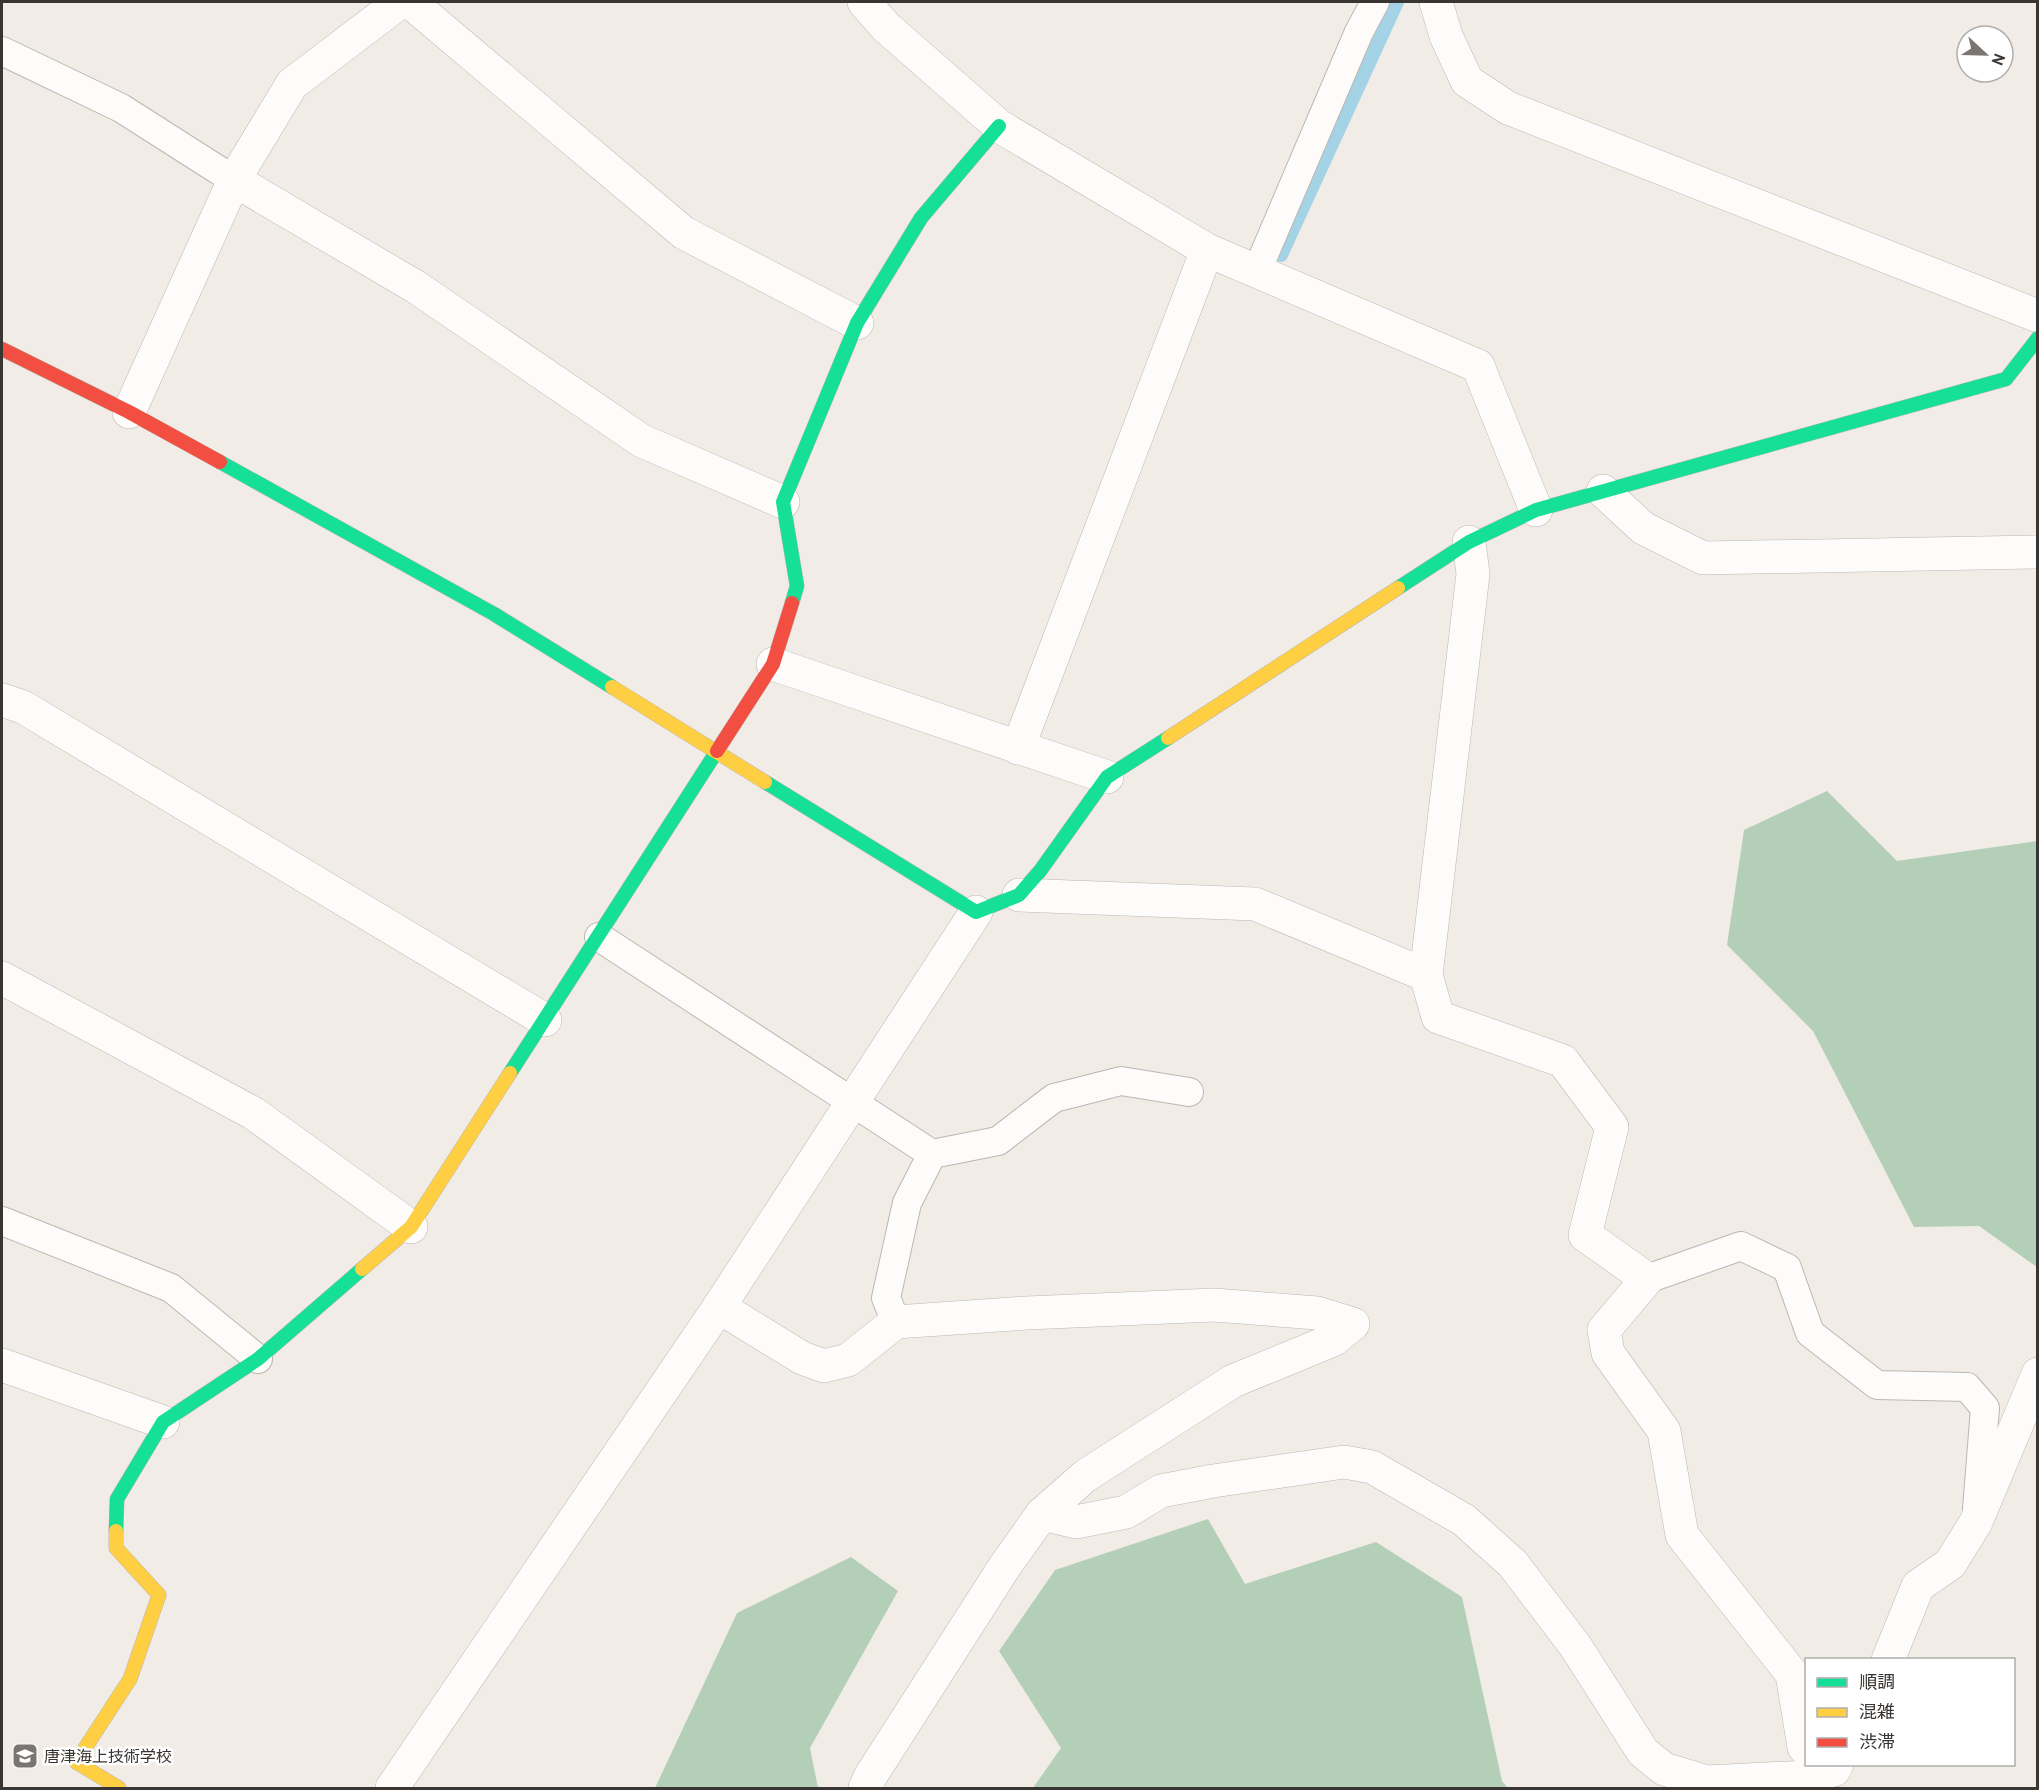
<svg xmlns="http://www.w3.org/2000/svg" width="2039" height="1790" font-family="'PT Sans','Noto Sans JP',sans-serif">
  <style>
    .forest { fill: #b4cfb8 }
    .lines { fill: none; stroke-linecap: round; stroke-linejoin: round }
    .stream { stroke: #a4d3e5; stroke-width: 14 }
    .lane-casing { stroke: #bbb7b3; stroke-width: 30 }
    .street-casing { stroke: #bbb7b3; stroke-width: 34 }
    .fast-casing { stroke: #bbb7b3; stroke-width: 15 }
    .slow-casing { stroke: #bbb7b3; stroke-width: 15 }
    .jam-casing { stroke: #bbb7b3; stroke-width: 15 }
    .lane { stroke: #fdfcfb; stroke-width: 28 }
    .street { stroke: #fdfcfb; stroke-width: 33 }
    .fast { stroke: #16e098; stroke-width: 14 }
    .slow { stroke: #ffcf43; stroke-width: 14 }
    .jam { stroke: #f24e42; stroke-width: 14 }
    .labels { text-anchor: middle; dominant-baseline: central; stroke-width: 5; stroke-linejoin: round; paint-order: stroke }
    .poi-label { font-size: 16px; fill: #393532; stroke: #fff; text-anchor: start }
  </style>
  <rect width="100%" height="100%" fill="#f2ece7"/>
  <g class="forest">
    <polygon points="1827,791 1897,861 2037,841 2037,1267 1979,1226 1914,1227 1813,1031 1727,945 1744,830"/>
    <polygon points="1208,1519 1245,1584 1376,1542 1462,1597 1502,1781 1508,1788 1033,1788 1061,1748 999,1651 1055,1570"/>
    <polygon points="851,1557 898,1591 810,1748 818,1788 655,1788 737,1613"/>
  </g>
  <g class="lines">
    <polyline class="stream" points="1281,255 1397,2"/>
    <g class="lane-casing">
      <g id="lane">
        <polyline points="2,51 121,108 234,180"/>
        <polyline points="1257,271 1359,32 1375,2"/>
        <polyline points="599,937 932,1154"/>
        <polyline points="2,1221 171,1288 258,1359"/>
        <polyline points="1647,1279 1741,1246 1787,1268 1810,1333 1877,1385 1967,1387 1985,1408 1977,1509"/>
        <polyline points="896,1322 886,1298 907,1203 932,1154 998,1141 1054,1098 1121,1081 1189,1092"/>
      </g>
    </g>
    <g class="street-casing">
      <g id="street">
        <polyline points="410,2 684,233 857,323"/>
        <polyline points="864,2 886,27 999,126 1207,250 1478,366 1536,510"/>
        <polyline points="1436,2 1446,36 1467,81 1508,108 2038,316"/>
        <polyline points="234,180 416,287 642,441 783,502"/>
        <polyline points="129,412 234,180 292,84 400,2"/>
        <polyline points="1603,491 1643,528 1703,558 2038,552"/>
        <polyline points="1469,542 1473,574 1426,975 1438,1017 1563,1061 1612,1127 1585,1235 1647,1279 1604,1330 1608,1353 1664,1431 1682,1535 1792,1674 1804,1747 1806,1749"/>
        <polyline points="773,664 1107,777"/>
        <polyline points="2,700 23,707 545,1020"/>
        <polyline points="1018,748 1207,250"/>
        <polyline points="1019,895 1255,904 1426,975"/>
        <polyline points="2,978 253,1113 411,1227"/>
        <polyline points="719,1307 802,1358 824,1366 848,1360 896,1322 1027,1313 1214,1305 1317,1313 1353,1324 1333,1340 1233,1381 1085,1476 1042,1514 1076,1522 1126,1512 1161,1491 1213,1481 1344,1462 1372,1467 1464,1520 1513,1564 1576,1647 1643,1752 1664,1769 1707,1782 1807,1777 1834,1770 1837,1764"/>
        <polyline points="2,1365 163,1422"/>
        <polyline points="1888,1660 1918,1586 1950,1564 1976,1522 2038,1374"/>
        <polyline points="392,1788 719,1307 976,912"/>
        <polyline points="865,1788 870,1777 1005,1566 1042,1514"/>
      </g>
    </g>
    <g class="fast-casing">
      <g id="fast">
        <polyline points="220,462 494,614 612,687"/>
        <polyline points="1398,588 1469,542 1536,510 2006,379 2038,338"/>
        <polyline points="792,603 797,586 783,502 857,323 921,218 999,126"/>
        <polyline points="765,782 976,912 1019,895 1040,871 1107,777 1168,738"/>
        <polyline points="510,1073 717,751"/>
        <polyline points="116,1531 117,1499 163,1422 258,1359 362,1269"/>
      </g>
    </g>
    <g class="slow-casing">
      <g id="slow">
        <polyline points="612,687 765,782"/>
        <polyline points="1168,738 1398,588"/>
        <polyline points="362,1269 411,1227 510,1073"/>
        <polyline points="116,1531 116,1548 159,1595 130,1679 76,1762 119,1788"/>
      </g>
    </g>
    <g class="jam-casing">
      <g id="jam">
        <polyline points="2,349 129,412 220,462"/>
        <polyline points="717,751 773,664 792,603"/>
      </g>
    </g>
    <use href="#lane" class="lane"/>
    <use href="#street" class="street"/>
    <use href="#fast" class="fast"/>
    <use href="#slow" class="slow"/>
    <use href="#jam" class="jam"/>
  </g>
  <defs>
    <g id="university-square" transform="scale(1.35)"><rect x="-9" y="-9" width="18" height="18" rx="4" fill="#7a7571" stroke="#fff"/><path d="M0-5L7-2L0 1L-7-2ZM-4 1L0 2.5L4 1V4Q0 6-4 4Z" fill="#fff"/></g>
  </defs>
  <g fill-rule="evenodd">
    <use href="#university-square" x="25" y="1756"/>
  </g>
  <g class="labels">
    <g class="poi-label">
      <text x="44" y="1756">唐津海上技術学校</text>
    </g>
  </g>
  <rect width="2039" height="1790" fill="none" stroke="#393532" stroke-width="6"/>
  <rect x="1805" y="1658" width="210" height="108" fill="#ffffff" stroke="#b0aead" stroke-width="1.5"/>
  <rect x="1817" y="1678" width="30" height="9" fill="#16e098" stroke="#b0aead" stroke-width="1.5"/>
  <text x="1859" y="1688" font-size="18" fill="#393532">順調</text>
  <rect x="1817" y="1708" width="30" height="9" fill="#ffcf43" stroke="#b0aead" stroke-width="1.5"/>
  <text x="1859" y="1718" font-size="18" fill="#393532">混雑</text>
  <rect x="1817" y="1738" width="30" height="9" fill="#f24e42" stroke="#b0aead" stroke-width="1.5"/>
  <text x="1859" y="1748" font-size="18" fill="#393532">渋滞</text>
  <g transform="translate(1985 54) rotate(112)"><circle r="28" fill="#ffffff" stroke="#b0aead" stroke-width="1.5"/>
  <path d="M0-4.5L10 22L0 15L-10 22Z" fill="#7a7571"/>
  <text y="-9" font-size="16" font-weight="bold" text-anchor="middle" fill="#393532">N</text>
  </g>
</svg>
